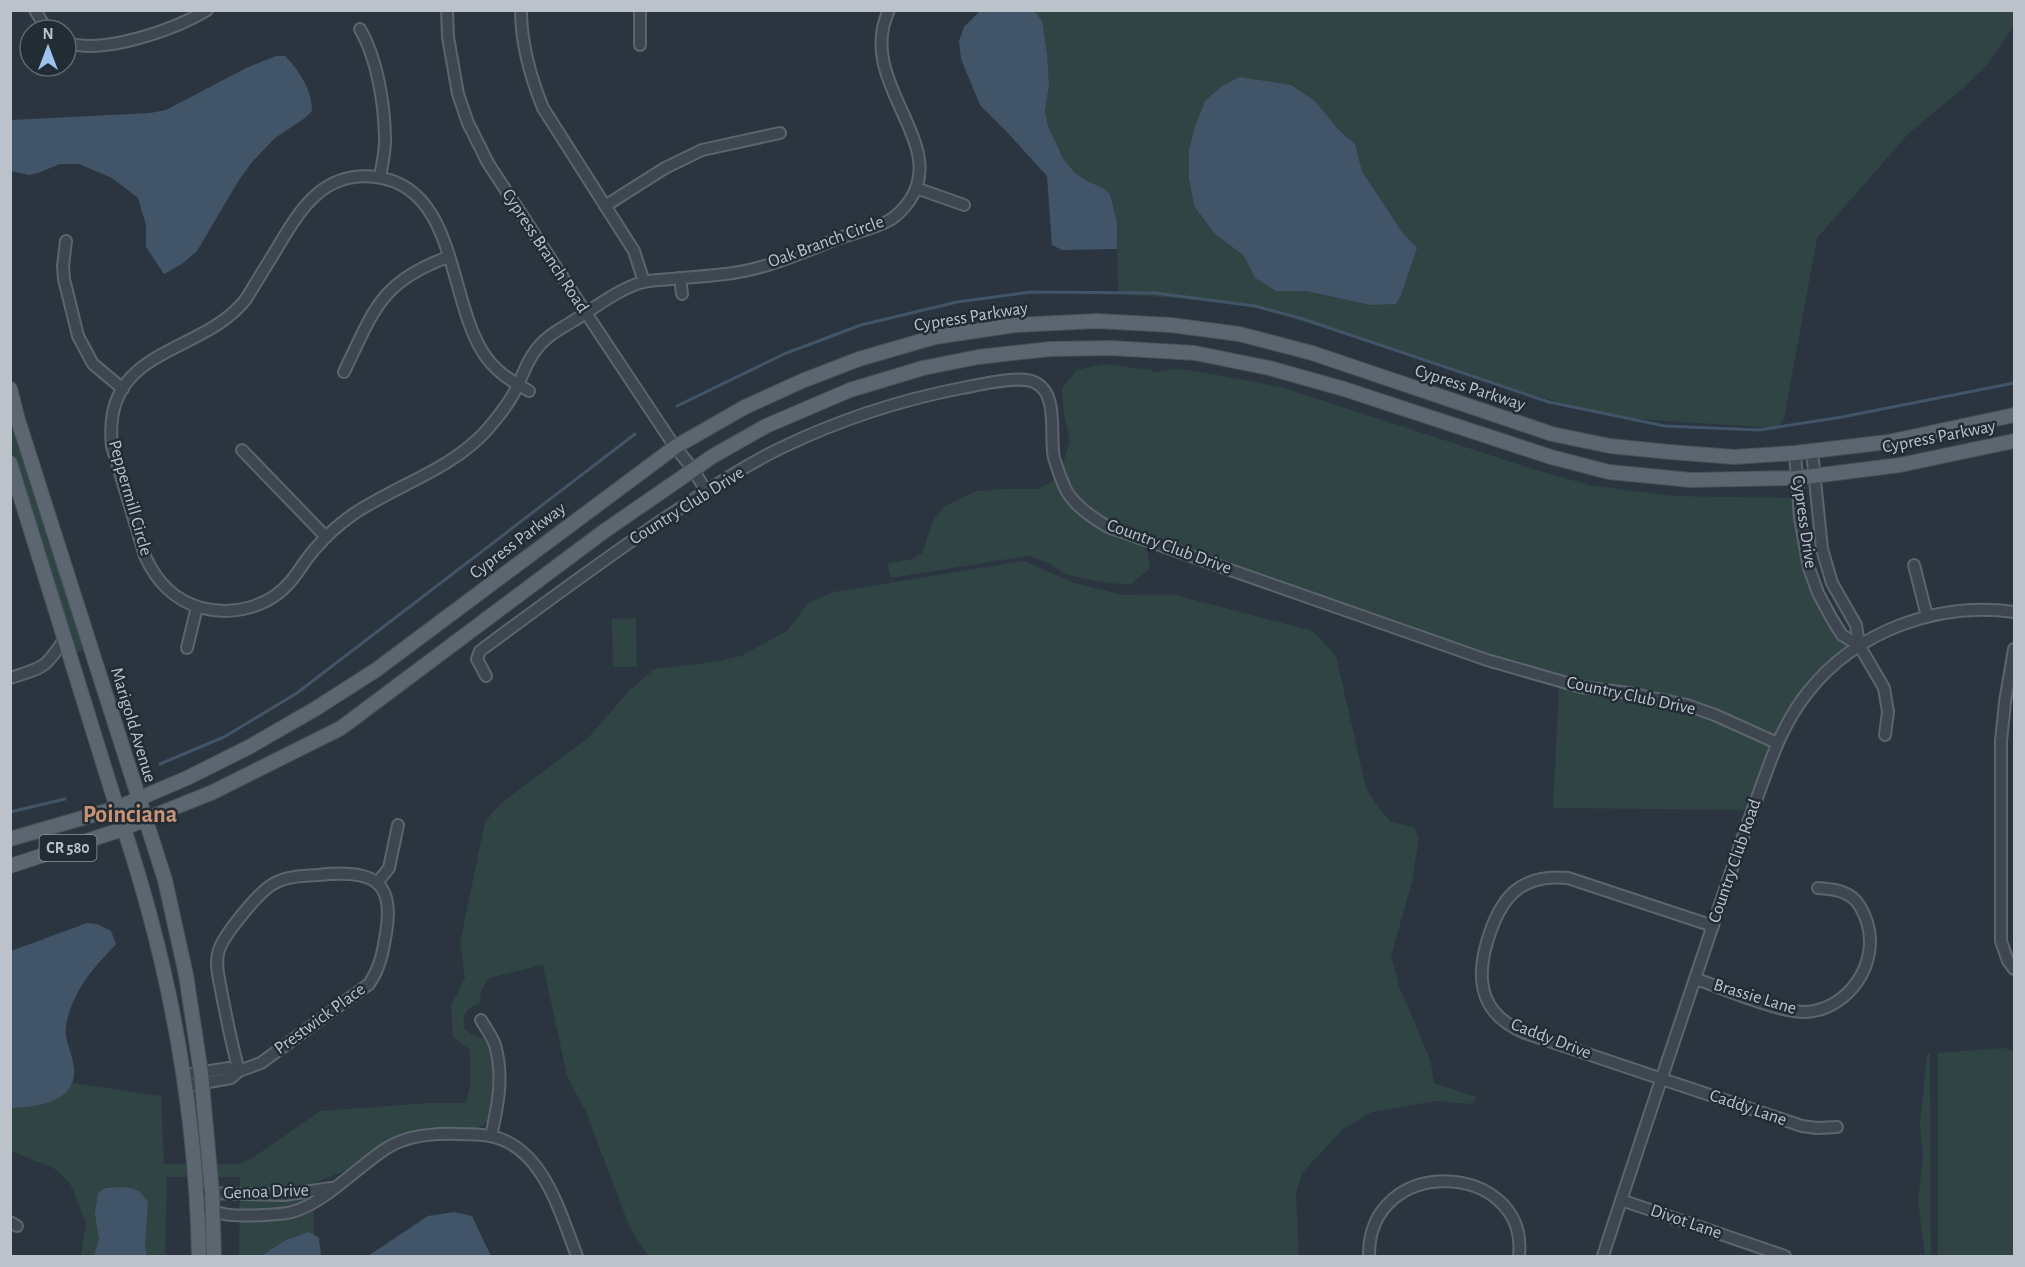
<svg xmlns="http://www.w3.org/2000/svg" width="2025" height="1267" font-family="'Alegreya Sans',sans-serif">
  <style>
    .green { fill: #2f4443; fill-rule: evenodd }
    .water { fill: #425467 }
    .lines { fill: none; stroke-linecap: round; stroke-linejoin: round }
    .stream { stroke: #425467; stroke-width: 3 }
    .minor-casing { stroke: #5c656d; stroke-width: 14 }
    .major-casing { stroke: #485059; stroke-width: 16 }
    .minor { stroke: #3e4750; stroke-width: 10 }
    .major { stroke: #5c6670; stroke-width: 14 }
    .labels { text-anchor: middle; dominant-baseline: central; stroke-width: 5; stroke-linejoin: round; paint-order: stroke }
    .shield { fill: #222c35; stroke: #8d959d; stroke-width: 1.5 }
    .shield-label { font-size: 16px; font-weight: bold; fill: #bbc2ca }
    .street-label { font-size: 18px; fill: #bbc2ca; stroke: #222c35 }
    .district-label { font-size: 24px; font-weight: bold; fill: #cb9375; stroke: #222c35 }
  </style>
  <rect width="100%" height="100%" fill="#2a3540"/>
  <g class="green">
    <path d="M2014,10V25L1987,65L1962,89L1908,134L1817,238L1784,419L1777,428L1649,420L1599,413L1485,382L1368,340L1252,307L1189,299L1118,294L1117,221L1114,207L1110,194L1103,188L1087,181L1075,173L1064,160L1048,126L1045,111L1049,85L1047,53L1042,20L1034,11ZM1275,83L1291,85L1355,144L1362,171L1402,232L1416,248L1409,267L1370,305L1306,291H1276L1255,278L1244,256L1214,233L1194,206L1189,179V150L1205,101Z"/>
    <path d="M1103,364L1151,370L1154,372L1174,369L1190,370L1281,387L1530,468L1589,485L1673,496L1794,498L1799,546L1805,570L1850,646C1818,672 1794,700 1774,736L1717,710L1688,700L1630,688L1582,682L1485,654L1110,523L1090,510L1070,487L1062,467L1070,441L1064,413L1062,388L1077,370Z"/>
    <polygon points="15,427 86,649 74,653 11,448 10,428"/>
    <path d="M1057,478C1073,520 1107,532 1146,546L1150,568L1130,585L1100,582L1065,574L1049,563L1028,556L891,578L887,564L912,559L922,553L934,519L945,506L976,491L1006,489H1038Z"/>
    <path d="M1024,561L1074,583L1124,595L1172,594L1313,631L1336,656L1366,788L1379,808L1391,822L1414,827L1419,838L1412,882L1391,956L1399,986L1430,1059L1434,1083L1477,1097L1472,1104L1436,1101L1372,1112L1343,1129L1302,1173L1296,1195L1299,1256H648L630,1228L586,1112L567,1076L543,965L489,978L481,991L480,1003C467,1008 462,1013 464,1028L471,1034L486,1040C499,1066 493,1094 489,1121L478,1128L431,1127L401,1134L372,1150L345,1171L314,1183V1244L316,1256H239L240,1177H167L165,1256H81L86,1223L70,1183L55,1169L11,1151L10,1108C32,1107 61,1102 73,1083L161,1096L164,1164H239L254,1157L320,1111L429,1103H466L470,1085V1050L453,1037L451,1006L465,978L460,943L485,822L500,804L588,738L628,692L654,669L707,663L741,656L787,631L808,603L833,592Z"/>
    <polygon points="636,618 637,667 613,667 612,619"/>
    <polygon points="1559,686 1686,710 1713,720 1771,745 1748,810 1553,808"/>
    <polygon points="2004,1048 2014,1051 2014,1256 1938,1256 1938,1053"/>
    <polygon points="1927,1054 1930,1054 1931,1256 1925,1256 1918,1201 1923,1157 1920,1125"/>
  </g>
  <g class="water">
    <polygon points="980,11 1034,11 1042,20 1047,53 1049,85 1045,111 1048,126 1064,160 1075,173 1087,181 1103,188 1110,194 1117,221 1117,249 1062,250 1052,245 1047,176 1006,131 980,105 961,59 959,41 964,27"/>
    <path d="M276,56H285C299,70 312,90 312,111L305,118L275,138L253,161L239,180L197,251L182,264L164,274L146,247V225L138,198L112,178L79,164H60L38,173L29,175L11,171V120L150,113L166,110L246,68Z"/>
    <polygon points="1239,77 1291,85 1315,101 1338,129 1355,144 1362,171 1402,232 1417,248 1401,295 1396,304 1370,305 1306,291 1276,291 1255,278 1244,256 1214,233 1194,206 1189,179 1189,150 1195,127 1205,101 1221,87"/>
    <path d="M87,923L97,924L111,931L116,944C94,968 77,985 68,1017C62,1037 69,1043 73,1062C82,1101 39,1107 11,1108V951Z"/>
    <polygon points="126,1187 139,1191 148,1202 145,1246 147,1256 94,1256 99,1239 95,1214 98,1193 106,1188"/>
    <polygon points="454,1212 472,1216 491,1256 368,1256 428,1216"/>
    <polygon points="309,1232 319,1238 321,1256 261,1256 286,1240"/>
  </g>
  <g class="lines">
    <g class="stream">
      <polyline points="677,406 784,354 861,325 957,302 1031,292 1155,293 1255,306 1300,318 1549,402 1665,426 1759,430 1842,417 2014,383"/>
      <polyline points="160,764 224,737 297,693 635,434"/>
      <polyline points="10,812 65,799"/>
    </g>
    <g class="minor-casing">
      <g id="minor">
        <polyline points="35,10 47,30"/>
        <polyline points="447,10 448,37 458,94 468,123 488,163 586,313 675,447 693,469 706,491"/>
        <path d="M521,10C521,45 530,76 543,108L634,251L644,282"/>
        <polyline points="640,10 640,45"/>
        <path d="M360,29C377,58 384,102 385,136C386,149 382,164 380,177"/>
        <path d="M66,42C101,56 176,29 207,10"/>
        <polyline points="916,188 964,205"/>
        <polyline points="605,206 665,168 702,150 780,133"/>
        <polyline points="66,241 63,266 64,279 78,336 93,364 123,389"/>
        <polyline points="680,278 682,294"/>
        <path d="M344,372C374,310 380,282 448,257"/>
        <path d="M529,391C511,381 495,371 484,354C448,300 457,187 376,177C325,171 302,206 279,245C268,263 257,281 246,299C202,356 101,346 112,446L145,556C156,581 175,601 202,608C233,616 269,607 290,582C299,572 305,560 314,550C325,537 338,525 352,515C396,485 449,471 486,431C497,418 509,404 516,389C524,372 530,353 545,340C553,332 564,327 573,321C595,308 618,289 643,282C651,280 662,280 671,279C692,277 713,276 733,273C769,268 803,252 837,239C854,233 874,229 890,220C898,215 905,207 910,200C949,141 855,82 889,10"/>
        <polyline points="242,450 326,537"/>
        <polyline points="1812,451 1822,549 1832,583 1856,625 1859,645"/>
        <polyline points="1795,453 1800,518 1809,568 1818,593 1832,619 1842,635 1859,645 1884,688 1888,712 1885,735"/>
        <polyline points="1914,565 1927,616"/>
        <polyline points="187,648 197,607"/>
        <polyline points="2014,649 2005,702 2001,741 2001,941 2008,961 2014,969"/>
        <path d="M486,676L477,659L480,651C542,605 604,559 668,516C705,492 742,467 781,448C839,420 900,400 962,388C979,385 1019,375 1034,382C1060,393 1049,438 1054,458C1057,468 1061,479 1065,488C1073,505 1093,518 1108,527L1487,660L1581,687L1629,693L1687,705L1715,715L1777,743"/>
        <path d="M10,678C44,667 45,669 65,638"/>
        <polyline points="377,883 389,868 398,825"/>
        <path d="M1713,926L1568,878C1520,873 1500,898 1487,942C1475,983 1482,1015 1525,1033L1802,1126L1817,1128L1837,1127"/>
        <path d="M1696,979C1723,988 1779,1013 1806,1012C1849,1009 1880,963 1867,922C1864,913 1860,904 1853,898C1843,890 1831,889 1818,888"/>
        <path d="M481,1020C485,1027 492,1036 495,1045C504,1076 498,1105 491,1136"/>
        <polyline points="184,1075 229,1068 239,1071"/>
        <path d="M186,1086L231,1078L239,1071L261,1063L369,984C380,968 383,952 386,933C396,876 367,870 318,875C304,876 286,876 273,884C259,892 220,938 218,954C215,968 220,982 222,995C227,1021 232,1046 239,1071"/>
        <polyline points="206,1193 284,1195 331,1188"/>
        <polyline points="1621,1200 1785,1256"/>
        <path d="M198,1205C207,1207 216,1213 224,1214C236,1217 280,1215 292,1212C325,1203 358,1166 387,1148C408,1135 433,1133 458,1134C468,1134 479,1134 490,1136C543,1146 560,1213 577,1256"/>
        <polyline points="10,1222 17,1226"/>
        <path d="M1369,1256C1368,1152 1529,1161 1519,1256"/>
        <path d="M1603,1256C1640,1141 1679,1027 1717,913C1730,875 1742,838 1756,801C1770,762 1782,724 1808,692C1856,631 1938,601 2014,612"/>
      </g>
    </g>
    <g class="major-casing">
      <g id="major">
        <polyline points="10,389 18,420 165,880 186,975 201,1073 212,1193 214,1256"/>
        <path d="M10,463L117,808C167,953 196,1103 199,1256"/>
        <polyline points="10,839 117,808 187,778 249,747 315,709 376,670 675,447 745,407 802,381 859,359 935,337 1015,325 1097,321 1171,325 1239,334 1312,353 1552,434 1610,446 1670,452 1734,457 1795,453 1888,442 2014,415"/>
        <polyline points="10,866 114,832 213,792 341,728 603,532 713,456 766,426 850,390 923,368 978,357 1050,349 1111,348 1195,353 1269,368 1344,389 1551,457 1609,472 1691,480 1797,478 1900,465 2014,441"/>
      </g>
    </g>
    <use href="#minor" class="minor"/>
    <use href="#major" class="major"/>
  </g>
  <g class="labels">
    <rect class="shield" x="39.5" y="835" width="57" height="26" rx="4.5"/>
    <g class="shield-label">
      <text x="68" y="848">CR 580</text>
    </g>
    <g class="street-label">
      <text transform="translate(826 242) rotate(-20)">Oak Branch Circle</text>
      <text transform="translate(545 251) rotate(57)">Cypress Branch Road</text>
      <text transform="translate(971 317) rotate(-9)">Cypress Parkway</text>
      <text transform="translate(1470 388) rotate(18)">Cypress Parkway</text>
      <text transform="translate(1939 437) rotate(-11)">Cypress Parkway</text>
      <text transform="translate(130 498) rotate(74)">Peppermill Circle</text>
      <text transform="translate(687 506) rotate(-32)">Country Club Drive</text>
      <text transform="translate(1804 522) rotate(82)">Cypress Drive</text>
      <text transform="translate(518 541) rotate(-37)">Cypress Parkway</text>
      <text transform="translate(1169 547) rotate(20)">Country Club Drive</text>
      <text transform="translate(1631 696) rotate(12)">Country Club Drive</text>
      <text transform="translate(133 725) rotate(73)">Marigold Avenue</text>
      <text transform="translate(1735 861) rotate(-71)">Country Club Road</text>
      <text transform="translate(1755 997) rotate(17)">Brassie Lane</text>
      <text transform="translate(320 1019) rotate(-36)">Prestwick Place</text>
      <text transform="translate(1551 1039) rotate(21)">Caddy Drive</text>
      <text transform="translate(1748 1108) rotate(19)">Caddy Lane</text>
      <text transform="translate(266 1192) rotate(-2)">Genoa Drive</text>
      <text transform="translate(1686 1222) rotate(19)">Divot Lane</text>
    </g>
    <g class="district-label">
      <text x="130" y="815">Poinciana</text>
    </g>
  </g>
  <rect width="2025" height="1267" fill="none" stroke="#bbc2ca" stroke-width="24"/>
  <g transform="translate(48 48)"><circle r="28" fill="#222c35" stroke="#5f6871" stroke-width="1.5"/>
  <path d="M0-4.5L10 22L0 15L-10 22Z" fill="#9dc2ed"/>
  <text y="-9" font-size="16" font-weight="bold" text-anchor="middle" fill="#bbc2ca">N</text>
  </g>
</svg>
